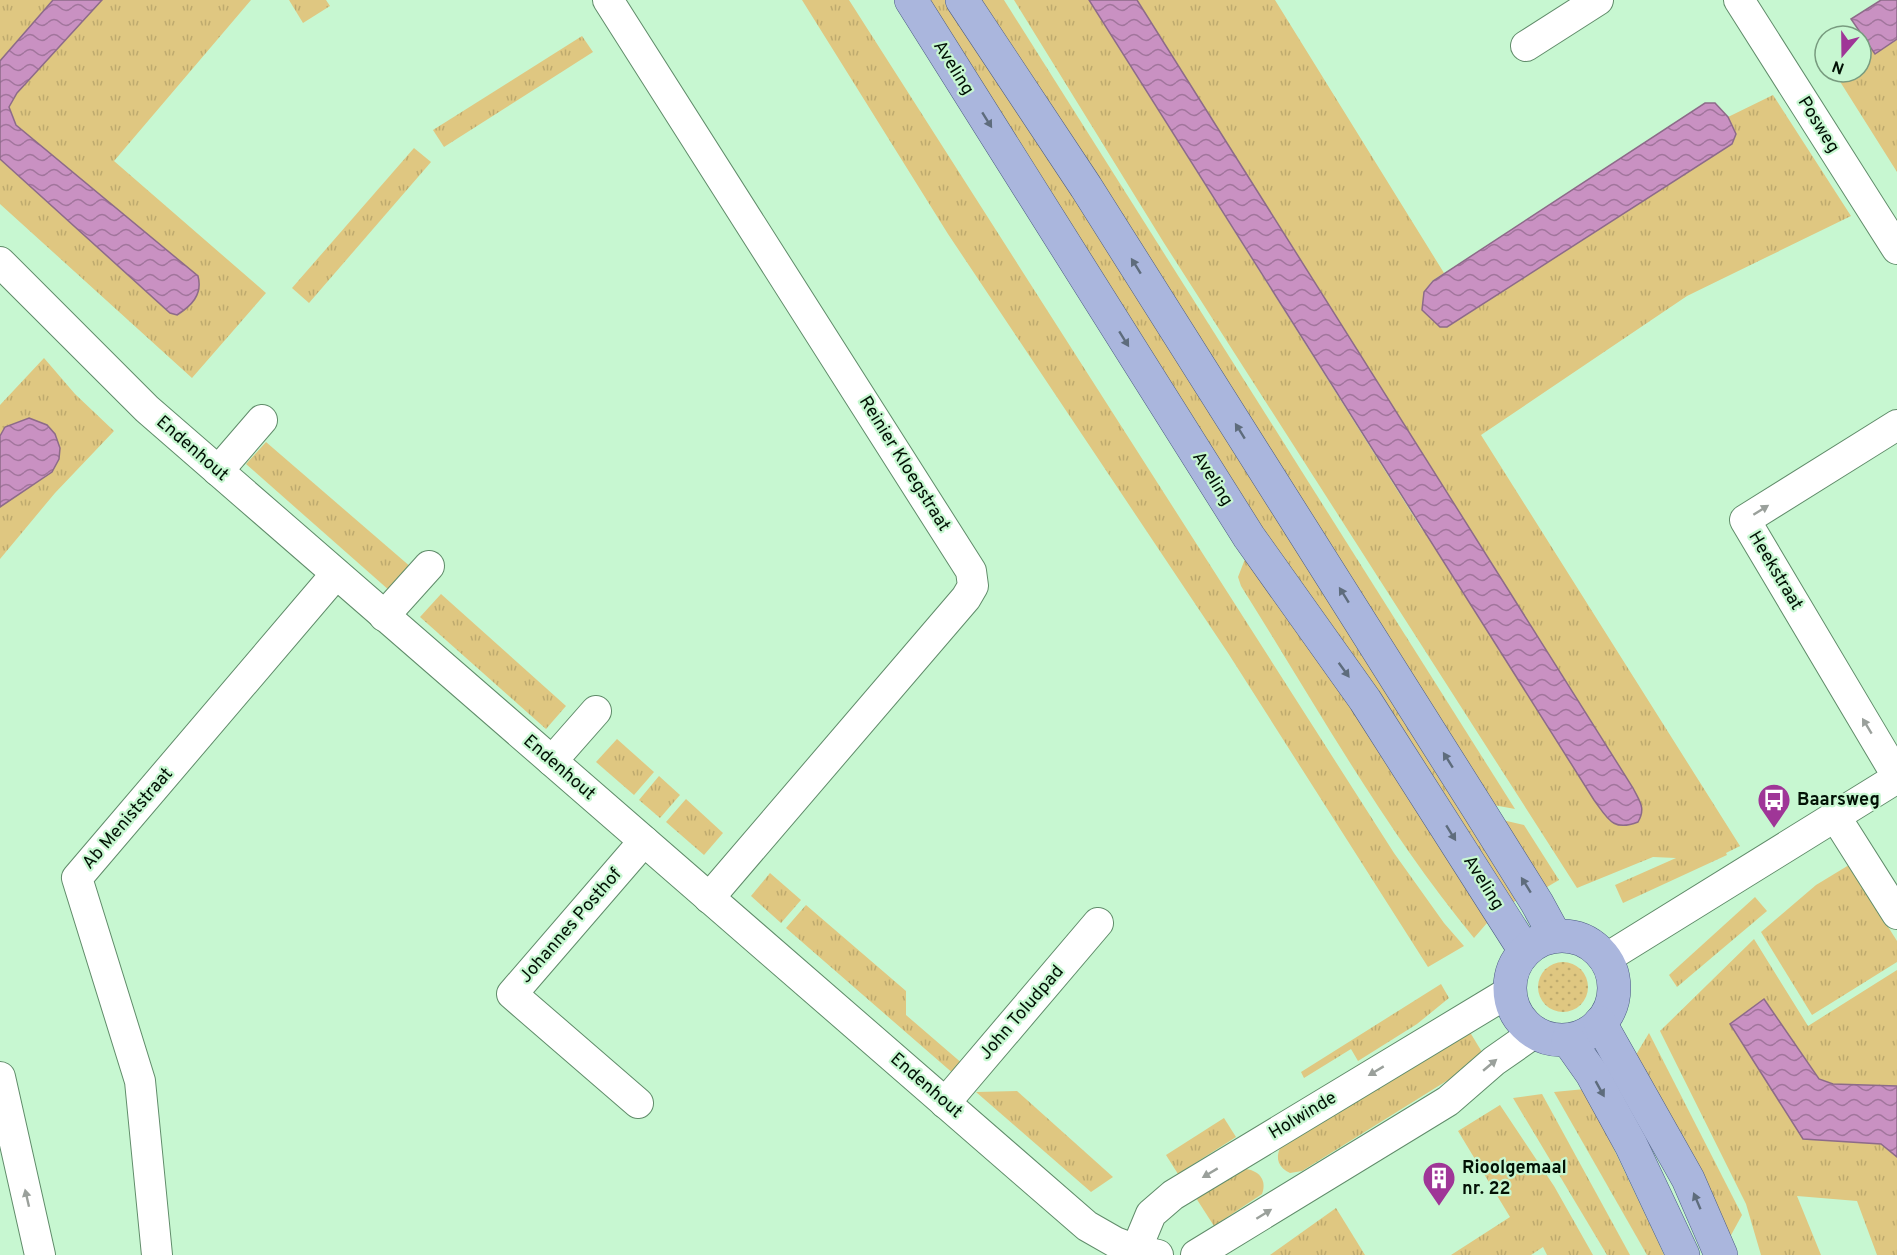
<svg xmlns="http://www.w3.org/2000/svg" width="1897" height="1255" font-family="Overpass,sans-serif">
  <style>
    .grass { fill: url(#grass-tufts) }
    .garden { fill: url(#garden-dots) }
    .water { fill: url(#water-waves); stroke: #8d6b89; stroke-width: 1.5 }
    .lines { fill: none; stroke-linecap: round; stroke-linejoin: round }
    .minor-casing { stroke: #608c6a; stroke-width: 32 }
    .major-casing { stroke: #4b5c82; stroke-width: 34 }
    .minor { stroke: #fff; stroke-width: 30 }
    .major { stroke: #aab6dd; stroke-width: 33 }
    .oneway { fill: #5e6c7c }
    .oneway2 { fill: #9aa09b }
    .labels { text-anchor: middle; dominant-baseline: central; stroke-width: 4.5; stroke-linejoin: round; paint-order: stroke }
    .street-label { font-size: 18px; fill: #021105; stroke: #c7f7d1 }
    .poi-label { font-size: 18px; font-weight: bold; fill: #021105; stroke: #c7f7d1; text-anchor: start }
  </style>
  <defs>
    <pattern id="grass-tufts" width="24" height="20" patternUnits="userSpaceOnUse" patternTransform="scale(1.5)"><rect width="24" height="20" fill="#dfc781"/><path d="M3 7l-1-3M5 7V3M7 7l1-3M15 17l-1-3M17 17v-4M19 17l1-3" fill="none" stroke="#beaa6e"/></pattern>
    <pattern id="garden-dots" width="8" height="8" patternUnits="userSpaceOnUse" patternTransform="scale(1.5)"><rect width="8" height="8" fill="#dfc781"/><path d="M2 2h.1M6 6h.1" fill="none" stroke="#beaa6e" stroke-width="1.8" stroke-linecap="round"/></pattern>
    <pattern id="water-waves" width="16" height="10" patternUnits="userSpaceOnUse" patternTransform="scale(1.5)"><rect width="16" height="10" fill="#c991c2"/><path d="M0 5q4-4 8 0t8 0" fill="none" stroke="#a1759c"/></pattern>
  </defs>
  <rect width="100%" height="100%" fill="#c7f7d1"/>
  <g class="grass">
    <polygon points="0,0 53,0 0,61"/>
    <polygon points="102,0 251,0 114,161 266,293 192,378 0,204 0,159 170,313 16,124 9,107 17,93"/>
    <polygon points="289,0 326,0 330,6 303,23"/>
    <polygon points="802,0 849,0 1394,853 1444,923 1464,946 1428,967 1228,653 948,234"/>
    <polygon points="922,0 957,0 1523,897 1506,906 1308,606"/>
    <polygon points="981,0 1004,0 1515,809 1488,804"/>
    <polygon points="1014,0 1089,0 1421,528 1633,788 1137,0 1275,0 1444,273 1432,281 1424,292 1440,327 1447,327 1732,144 1736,134 1728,117 1773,95 1851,216 1687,296 1481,435 1740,846 1726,853 1727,855 1623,903 1615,885 1676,858 1653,857 1577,888 1164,243"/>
    <polygon points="582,36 593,52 444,147 433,130"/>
    <polygon points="1863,37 1875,53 1897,39 1897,172 1834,72 1861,72"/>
    <polygon points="414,148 431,162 309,303 292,288"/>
    <polygon points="44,358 75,394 114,431 55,493 0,559 0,507 52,472 60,448 55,434 47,425 5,427 0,436 0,405"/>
    <polygon points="266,442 412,568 390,591 246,464"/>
    <path d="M1247,554L1494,915L1474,938C1385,830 1315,704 1241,586L1238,577Z"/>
    <polygon points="441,594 566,706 546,729 420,617"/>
    <polygon points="617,739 654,772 634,795 596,762"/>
    <polygon points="659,776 680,795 660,818 639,800"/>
    <polygon points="686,799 723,833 704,855 666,822"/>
    <polygon points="1498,819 1524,825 1559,880 1542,890"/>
    <polygon points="1849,865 1897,941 1897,962 1812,1015 1761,932 1816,885"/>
    <polygon points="770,873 801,900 781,923 751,896"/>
    <polygon points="1755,897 1767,911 1677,987 1669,975"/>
    <polygon points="806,905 906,991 906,1015 971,1071 955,1075 786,928"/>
    <polygon points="1754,939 1808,1026 1897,970 1897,1086 1833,1084 1819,1079 1764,999 1803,1139 1882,1144 1897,1157 1897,1255 1877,1255 1857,1201 1797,1196 1821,1255 1761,1255 1746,1204 1660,1031"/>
    <polygon points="1441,984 1449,998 1417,1024 1358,1061 1351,1049 1304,1078 1301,1072"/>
    <path d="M1468,1029L1485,1057L1302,1171L1290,1173C1279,1168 1275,1159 1280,1148Z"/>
    <polygon points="1649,1033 1742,1215 1730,1237 1634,1058"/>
    <polygon points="1585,1089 1656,1237 1664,1255 1647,1255 1554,1092"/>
    <polygon points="1017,1091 1113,1177 1091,1192 976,1092"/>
    <polygon points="1542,1094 1630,1255 1607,1255 1513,1098"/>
    <polygon points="1500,1105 1554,1186 1593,1255 1547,1255 1543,1247 1531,1255 1451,1255 1510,1217 1458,1131"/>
    <polygon points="1224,1118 1236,1137 1178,1174 1166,1155"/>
    <path d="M1246,1169C1260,1171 1267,1181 1262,1194L1214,1226L1196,1198Z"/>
    <polygon points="1336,1208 1365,1255 1270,1255"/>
  </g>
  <circle class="garden" cx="1563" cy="987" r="25"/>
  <g class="water">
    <path d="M53,0H102L17,93L9,107L16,125L198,276C203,295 191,306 177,315L170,313L0,159V61Z"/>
    <path d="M1089,0H1137L1633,788C1640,802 1646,808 1638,822C1613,832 1608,819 1594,800Z"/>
    <polygon points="1881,0 1897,0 1897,39 1875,54 1851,19"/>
    <polygon points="1705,103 1715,103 1728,117 1736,134 1732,144 1447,327 1440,327 1422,310 1424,292 1433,281"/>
    <polygon points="29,418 47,425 55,434 60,448 59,459 52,472 0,507 0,436 5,427"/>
    <polygon points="1764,999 1819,1079 1833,1084 1897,1086 1897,1157 1881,1144 1803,1139 1730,1024"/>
  </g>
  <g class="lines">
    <g class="minor-casing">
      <g id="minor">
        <polyline points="608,0 971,571 973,586 966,598 709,898"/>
        <polyline points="1739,0 1897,249"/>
        <polyline points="1526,46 1598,0"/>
        <polyline points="0,262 147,409 1087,1226 1115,1242 1136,1250 1136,1255"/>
        <polyline points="1897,425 1745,520 1897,776"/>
        <polyline points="218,471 262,420"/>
        <polyline points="384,616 429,566"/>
        <polyline points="552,761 596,711"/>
        <polyline points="1835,816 1897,914"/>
        <polyline points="1605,959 1897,778"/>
        <polyline points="0,1077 40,1255"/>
        <polyline points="638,1103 512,994 644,841"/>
        <polyline points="945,1103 1098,923"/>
        <polyline points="157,1255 140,1081 77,878 336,574"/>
        <polyline points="1158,1255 1136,1250 1151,1214 1173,1195 1509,992"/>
        <polyline points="1196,1255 1448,1101 1494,1061 1534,1033"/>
      </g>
    </g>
    <g class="major-casing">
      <g id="major">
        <polyline points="911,0 1249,537 1365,700 1525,951"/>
        <polyline points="962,0 1086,187 1479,810 1537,903 1555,936"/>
        <circle cx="1562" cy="988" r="52"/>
        <polyline points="1600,1023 1688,1179 1721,1255"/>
        <polyline points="1568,1040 1592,1074 1631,1145 1683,1255"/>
      </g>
    </g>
    <use href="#minor" class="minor"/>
    <use href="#major" class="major"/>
  </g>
  <defs><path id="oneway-solid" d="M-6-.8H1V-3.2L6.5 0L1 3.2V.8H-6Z" transform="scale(1.5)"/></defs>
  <g class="oneway">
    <use href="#oneway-solid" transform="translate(987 120) rotate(58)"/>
    <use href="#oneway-solid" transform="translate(1136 266) rotate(-122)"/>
    <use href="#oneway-solid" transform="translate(1124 339) rotate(58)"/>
    <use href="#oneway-solid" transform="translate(1240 431) rotate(-122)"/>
    <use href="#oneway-solid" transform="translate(1344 595) rotate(-122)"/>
    <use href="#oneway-solid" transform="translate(1344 670) rotate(54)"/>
    <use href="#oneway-solid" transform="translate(1448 760) rotate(-122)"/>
    <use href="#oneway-solid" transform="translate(1451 833) rotate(58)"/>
    <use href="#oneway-solid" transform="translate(1526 885) rotate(-122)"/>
    <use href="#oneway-solid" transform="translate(1600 1089) rotate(61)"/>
    <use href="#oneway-solid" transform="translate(1697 1201) rotate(-113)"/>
  </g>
  <g class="oneway2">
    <use href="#oneway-solid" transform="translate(1761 510) rotate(-32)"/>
    <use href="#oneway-solid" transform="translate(1867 726) rotate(-121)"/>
    <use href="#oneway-solid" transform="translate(1490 1065) rotate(-40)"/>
    <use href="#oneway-solid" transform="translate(1376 1071) rotate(149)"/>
    <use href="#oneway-solid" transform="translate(1210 1173) rotate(149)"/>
    <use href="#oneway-solid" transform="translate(27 1198) rotate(-103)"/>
    <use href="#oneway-solid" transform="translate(1264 1214) rotate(-32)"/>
  </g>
  <defs>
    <g id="bus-pin" transform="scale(1.725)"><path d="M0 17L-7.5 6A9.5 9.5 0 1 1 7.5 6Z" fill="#9f3697" stroke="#c7f7d1"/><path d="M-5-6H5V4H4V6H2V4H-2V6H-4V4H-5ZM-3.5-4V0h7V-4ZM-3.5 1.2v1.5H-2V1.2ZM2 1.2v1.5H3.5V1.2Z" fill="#fff"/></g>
    <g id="building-pin" transform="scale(1.725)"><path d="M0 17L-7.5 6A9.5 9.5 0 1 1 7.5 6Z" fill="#9f3697" stroke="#c7f7d1"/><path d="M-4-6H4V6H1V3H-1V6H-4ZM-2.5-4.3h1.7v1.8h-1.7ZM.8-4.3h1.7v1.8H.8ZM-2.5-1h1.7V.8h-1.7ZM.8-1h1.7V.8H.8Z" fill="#fff"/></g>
  </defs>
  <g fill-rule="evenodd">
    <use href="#bus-pin" x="1774" y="800"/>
    <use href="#building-pin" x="1439" y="1178"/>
  </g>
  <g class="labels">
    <g class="street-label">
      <text transform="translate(953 68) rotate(58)">Aveling</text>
      <text transform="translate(1818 125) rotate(58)">Posweg</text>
      <text transform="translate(192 449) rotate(41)">Endenhout</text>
      <text transform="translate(904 464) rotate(58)">Reinier Kloegstraat</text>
      <text transform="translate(1212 479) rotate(58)">Aveling</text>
      <text transform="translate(1775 571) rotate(59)">Heekstraat</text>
      <text transform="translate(559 768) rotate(41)">Endenhout</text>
      <text transform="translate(128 819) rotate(-49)">Ab Meniststraat</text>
      <text transform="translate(1483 883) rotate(58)">Aveling</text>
      <text transform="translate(571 926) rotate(-49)">Johannes Posthof</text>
      <text transform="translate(1022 1013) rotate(-49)">John Toludpad</text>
      <text transform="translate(926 1086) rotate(41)">Endenhout</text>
      <text transform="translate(1303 1116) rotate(-31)">Holwinde</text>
    </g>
    <g class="poi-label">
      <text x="1797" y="800">Baarsweg</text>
      <text x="1462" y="1168">Rioolgemaal<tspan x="1462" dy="21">nr. 22</tspan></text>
    </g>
  </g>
  <g transform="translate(1843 54) rotate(200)"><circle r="28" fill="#c7f7d1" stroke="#789b7f" stroke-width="1.5"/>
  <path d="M0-4.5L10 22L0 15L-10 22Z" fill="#9f3697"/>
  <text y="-9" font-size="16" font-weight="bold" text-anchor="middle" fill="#021105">N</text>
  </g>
</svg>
